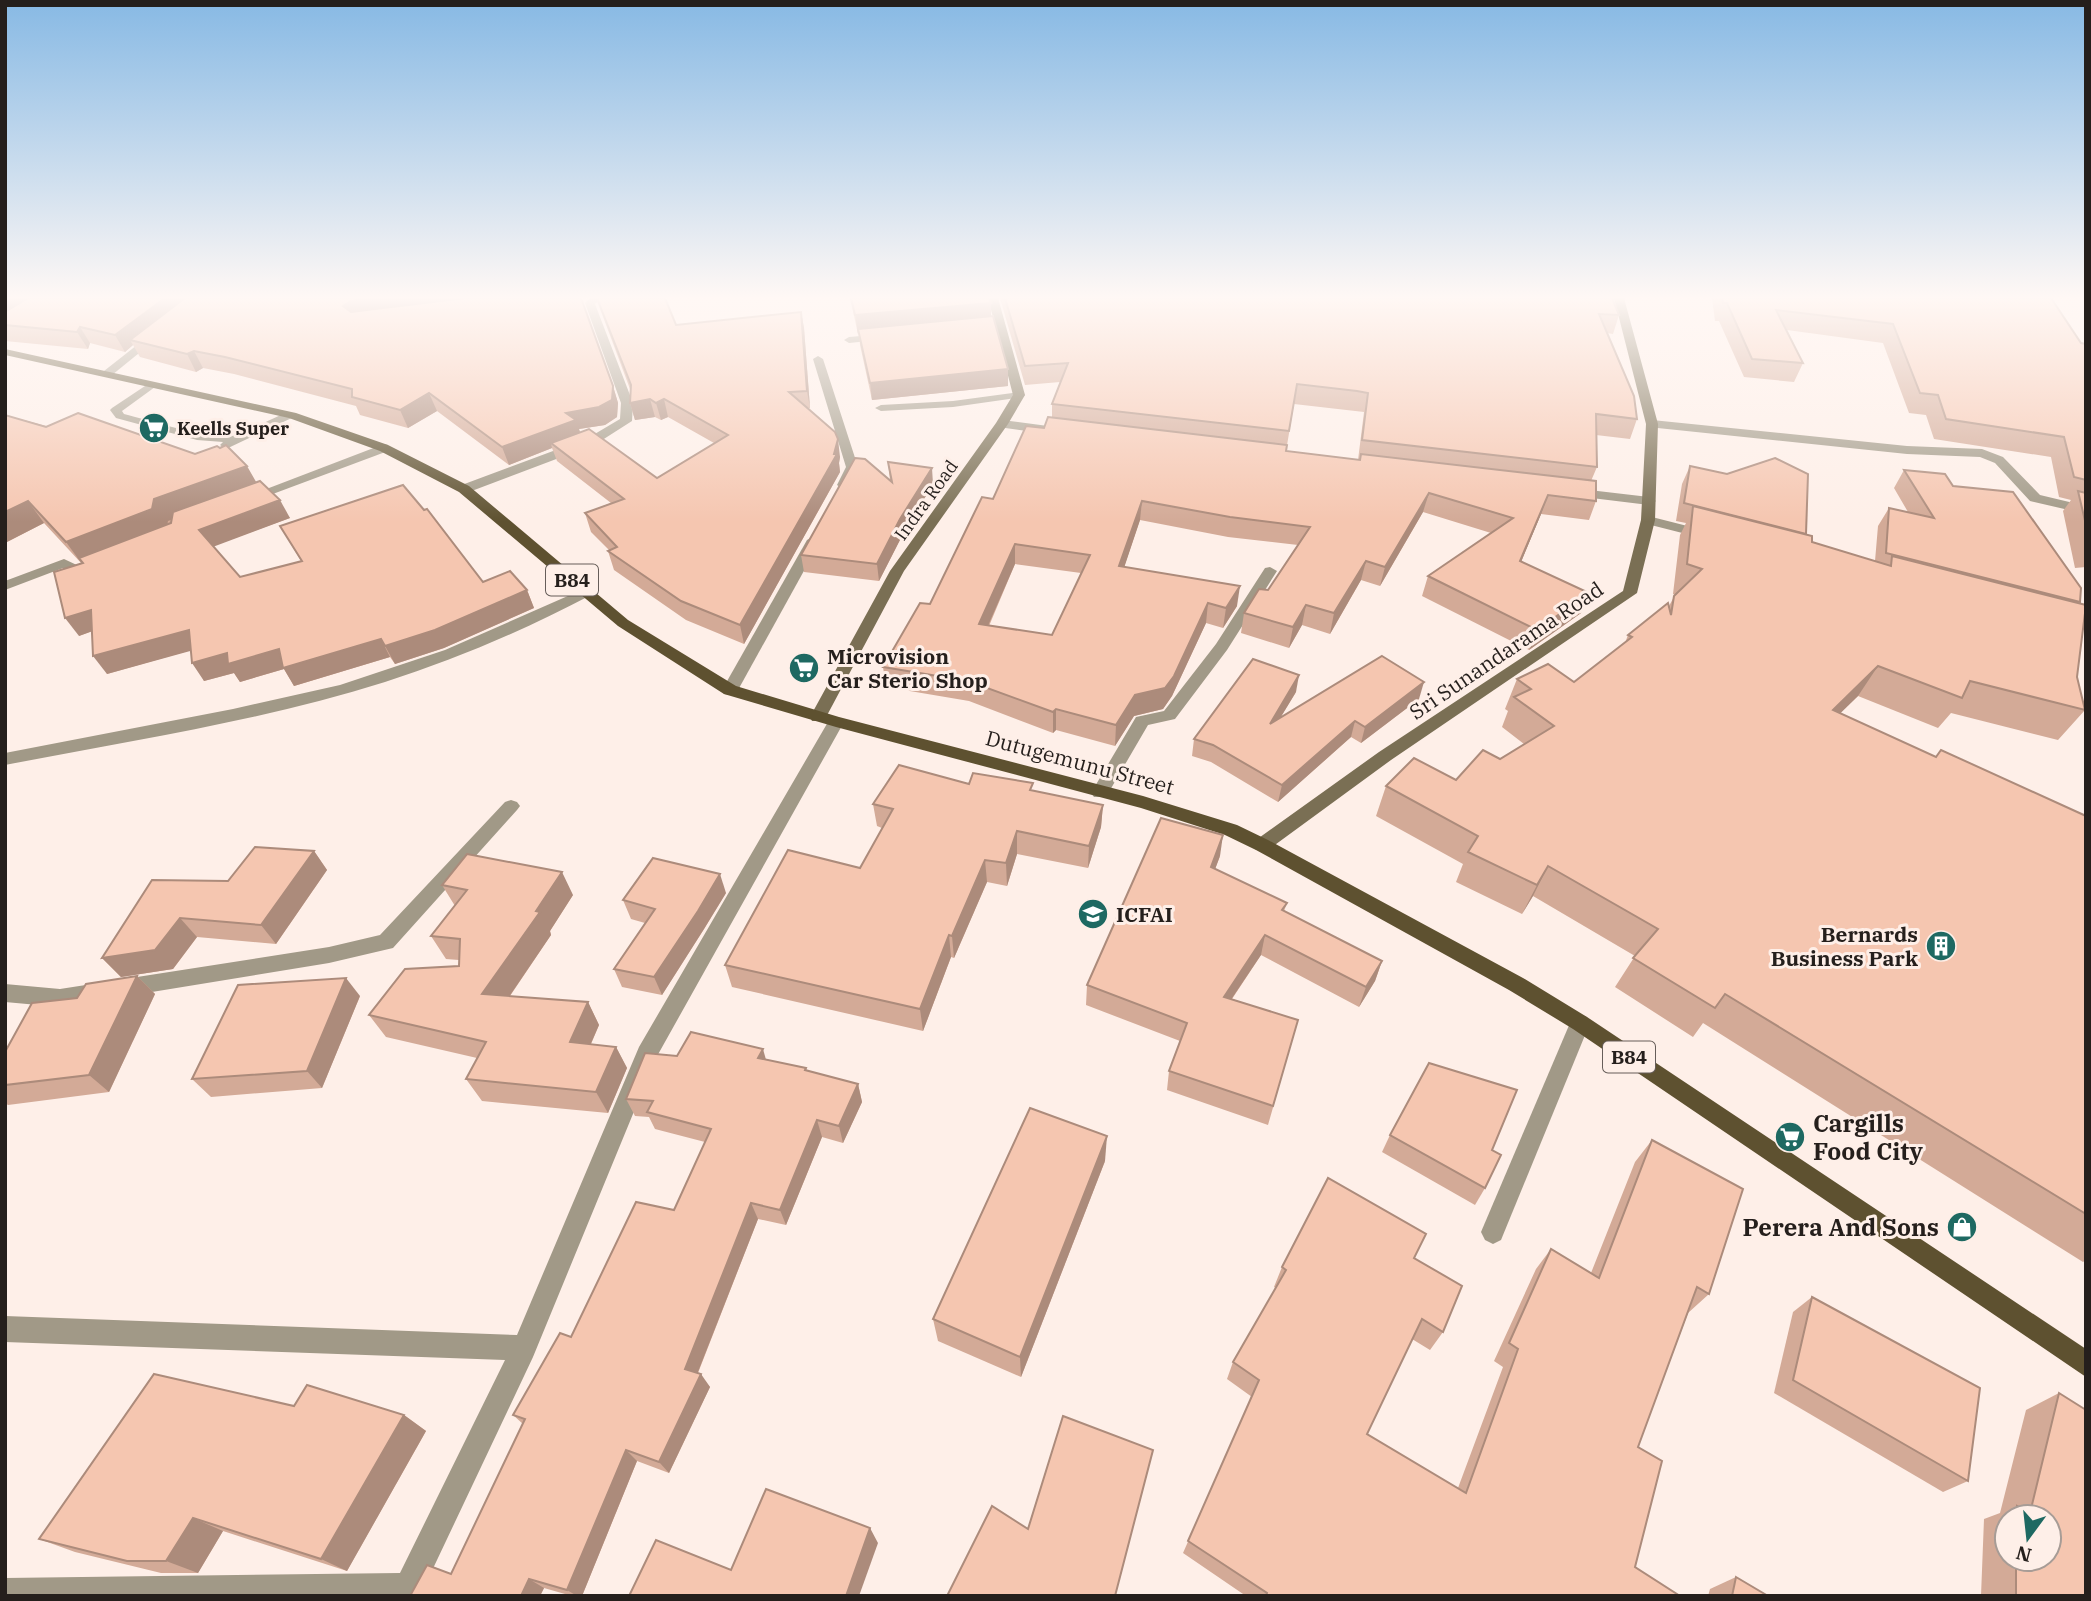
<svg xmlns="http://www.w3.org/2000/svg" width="2091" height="1601" font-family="'IBM Plex Serif',serif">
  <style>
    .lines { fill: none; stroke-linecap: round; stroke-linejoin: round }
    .street { fill: #a19987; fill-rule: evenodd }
    .secondary { fill: #7a6f54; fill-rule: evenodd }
    .primary { fill: #5e5130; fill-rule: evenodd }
    .wall { fill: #d3aa97; fill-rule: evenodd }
    .shaded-wall { fill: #ac8b7b }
    .building { fill: #f5c6b0; stroke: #ac8b7b; stroke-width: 2; fill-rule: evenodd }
    .labels { text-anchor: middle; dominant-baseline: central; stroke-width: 6; stroke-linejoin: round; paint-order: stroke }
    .far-poi-label { font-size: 18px; font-weight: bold; fill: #251f1c; stroke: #feefe8; text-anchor: start }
    .far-street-label { font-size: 18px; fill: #251f1c; stroke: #feefe8 }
    .shield { fill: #feefe8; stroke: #665d59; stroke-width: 2 }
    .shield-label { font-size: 19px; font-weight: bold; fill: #251f1c }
    .street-label { font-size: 21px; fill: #251f1c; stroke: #feefe8 }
    .poi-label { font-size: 21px; font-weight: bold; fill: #251f1c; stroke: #feefe8; text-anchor: start }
    .near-poi-label { font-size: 24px; font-weight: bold; fill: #251f1c; stroke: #feefe8; text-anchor: start }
  </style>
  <rect width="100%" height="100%" fill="#feefe8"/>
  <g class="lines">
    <g class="street">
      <polygon points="590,298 601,298 595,304 633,403 632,421 596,444 469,492 459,492 459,486 588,438 620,419 621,403 585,303"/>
      <polygon points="151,334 160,336 112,375 104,375 104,371"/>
      <polygon points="884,334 889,337 888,339 849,343 844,340 849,337"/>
      <polygon points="818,356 823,359 858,467 848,488 843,489 837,485 846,467 813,359"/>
      <path d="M151,382L157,385L155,387L122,411L124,414C152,421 211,441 238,435C253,432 286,406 298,415L226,449L220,445L223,442L197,440L116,418L110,410L112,408Z"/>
      <polygon points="1019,392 1025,395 1023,397 953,407 881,411 875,408 881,405 953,401"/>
      <polygon points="1002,420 1048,426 1054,430 1048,434 998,427 998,421"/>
      <polygon points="1652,420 1907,446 1982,449 2003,457 2040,495 2086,506 2086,514 2030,501 1995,463 1980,457 1907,454 1648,427 1648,421"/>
      <polygon points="384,444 388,445 388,451 254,501 249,502 243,498"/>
      <polygon points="1572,488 1649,497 1656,501 1649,505 1567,495 1567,489"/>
      <polygon points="1648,516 1711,532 1713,535 1706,539 1643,523 1643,517"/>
      <polygon points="814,536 821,540 738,690 730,695 724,694 722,690 807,540"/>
      <polygon points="64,559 81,567 92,563 99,567 81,576 63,568 5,590 5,581"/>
      <polygon points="1270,567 1277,571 1227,650 1175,719 1148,725 1106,797 1094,797 1091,793 1136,717 1164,711 1216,644 1265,568"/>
      <path d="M586,588L591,589L593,592L591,595C525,630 456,659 385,682C262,721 132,740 5,765V753L233,709L340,685L445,650Z"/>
      <polygon points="836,717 844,722 656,1058 533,1357 420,1596 5,1596 5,1578 400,1573 505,1360 5,1342 5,1316 517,1335 639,1047 828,722"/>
      <polygon points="511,800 517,802 520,806 517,810 393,948 329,963 60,1007 5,1002 5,984 60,989 329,947 380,935 505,802"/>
      <polygon points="1580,1014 1587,1017 1590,1023 1501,1240 1493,1244 1485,1240 1481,1232 1570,1023 1573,1017"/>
    </g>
    <g class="secondary">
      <polygon points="988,298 998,298 1025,395 1008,424 904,571 824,721 812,721 810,717 890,571 996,423 1013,395"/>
      <polygon points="1614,298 1624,298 1658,424 1655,520 1637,593 1391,760 1268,850 1256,850 1253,845 1256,840 1379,752 1623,591 1641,520 1646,424"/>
    </g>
    <polygon class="primary" points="5,349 296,413 388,445 469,486 628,620 736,686 839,717 1143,796 1237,825 1268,840 1523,978 1587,1017 2086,1349 2086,1377 1573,1029 1509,990 1256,850 1225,835 1141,808 836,727 724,694 618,626 459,492 380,451 289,418 5,355"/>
  </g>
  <g class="wall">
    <polygon points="5,298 613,386 618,403 617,417 605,425 579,429 580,433 657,478 714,443 668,417 661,420 655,417 635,420 630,403 630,389 596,298 665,298 676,325 801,312 804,328 810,408 808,409 840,457 839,463 840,472 744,644 686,620 614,570 608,551 609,550 591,532 585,513 611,503 557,461 552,448 509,465 437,411 408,428 360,415 356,406 234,374 203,368 196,372 140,357 133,345 125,352 90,343 88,349 5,341"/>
    <polygon points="850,298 989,298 991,316 1008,386 872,400 860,345 859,333 858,334"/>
    <path d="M1000,298H1612L1619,315L1613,334L1607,333L1637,419L1630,439L1596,435L1597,467L1591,481L1596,501L1589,520L1541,514L1521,562L1581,613L1529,650L1422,596L1428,576L1491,533L1423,512L1380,586L1361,580L1330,634L1302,625L1289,648L1241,633L1244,613L1268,590L1298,545L1228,537L1140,520L1124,567L1237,606L1223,628L1206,623L1172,696L1163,709L1134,716L1115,746L1056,730L1053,733L969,701L886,687L883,667L930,604L993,499L1044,428L1052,418V404L1060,382L1025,385ZM1294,404L1364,412L1358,460L1286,451ZM1015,564L1081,573L1052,635L989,626Z"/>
    <polygon points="1712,298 2051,298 2081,343 2086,344 2086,567 2075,568 2063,511 2071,500 2059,497 2051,457 1934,439 1926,415 1909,413 1883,343 1787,330 1803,363 1794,382 1744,377 1719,321 1715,321"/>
    <polygon points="5,415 256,482 290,518 213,546 240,577 301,561 280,526 483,582 527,590 534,608 444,648 395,664 390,657 294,686 284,669 240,682 234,673 204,681 191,650 107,674 92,631 79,636 82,564 44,523 5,543"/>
    <polygon points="888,462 933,484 902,536 879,581 804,572 801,555 890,480"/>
    <polygon points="1690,466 1806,534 1805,535 1812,542 1875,561 1878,526 1889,508 1908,512 1894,488 1904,470 1953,486 2080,602 2078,603 2077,677 2085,710 2058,740 1951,713 1938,728 1858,696 1840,713 1935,757 2086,816 2086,1260 2083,1262 1703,1023 1693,1037 1615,987 1635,956 1533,896 1522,914 1456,882 1463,864 1376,816 1386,786 1456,780 1500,759 1524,744 1502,727 1508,711 1505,709 1517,679 1574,682 1625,643 1628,635 1669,606 1675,595 1673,594 1680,535 1686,523 1676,521 1682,484"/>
    <polygon points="1296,692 1280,718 1419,699 1361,743 1351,737 1278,802 1211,762 1192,756 1194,739"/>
    <polygon points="969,784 1033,791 1103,805 1101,827 1088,868 1017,854 1007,886 987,882 954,958 951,957 923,1031 732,987 725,965 860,868 882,828 877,826 873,804"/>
    <polygon points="314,851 327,870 276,944 197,937 173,969 121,977 102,958 228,881"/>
    <polygon points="1220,856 1215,869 1287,903 1284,911 1382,961 1375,981 1359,1007 1261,955 1232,999 1298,1020 1268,1125 1167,1090 1169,1071 1180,1041 1086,1005 1087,985"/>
    <polygon points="442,885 573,895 550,931 551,935 510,996 588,1002 599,1025 591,1044 616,1047 627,1068 608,1113 482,1101 466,1079 477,1058 386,1037 369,1015 459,966 459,960 446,959 431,936 455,906"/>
    <polygon points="726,893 704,929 662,995 622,987 614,969 645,923 631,919 623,900"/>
    <polygon points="137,976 155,994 109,1092 8,1105 5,1103 5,1052"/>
    <polygon points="360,996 322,1088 211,1097 192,1079"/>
    <polygon points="677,1056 766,1060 806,1068 807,1071 858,1084 862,1102 843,1143 822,1137 786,1225 758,1219 698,1373 710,1387 669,1473 637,1461 582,1596 572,1596 544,1588 540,1596 410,1596 451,1574 523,1424 513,1415 571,1337 674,1210 705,1142 655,1129 649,1117 635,1116 626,1099"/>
    <polygon points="1390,1135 1485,1188 1475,1205 1382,1152"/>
    <polygon points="1652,1140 1709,1294 1688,1313 1638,1447 1635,1567 1680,1596 1246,1596 1183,1553 1252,1397 1227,1379 1233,1362 1276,1288 1274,1287 1282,1267 1414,1258 1443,1332 1430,1350 1412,1339 1367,1434 1458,1488 1503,1367 1494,1361 1536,1269 1551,1249 1591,1273 1635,1162"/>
    <polygon points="1105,1161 1021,1377 938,1341 933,1319"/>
    <polygon points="1812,1297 1968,1481 1943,1492 1774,1393 1793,1312"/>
    <path d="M2059,1393L2086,1596H1981L1984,1519L2000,1513L2026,1410ZM2007,1517H2049V1559H2007Z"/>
    <polygon points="404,1415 426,1431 347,1571 223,1531 198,1573 161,1573 75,1552 39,1539"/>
    <polygon points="1736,1577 1768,1596 1708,1596 1710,1589"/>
  </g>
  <g class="shaded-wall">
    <polygon points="7,298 43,298 5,323 5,299"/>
    <polygon points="165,298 195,298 130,340 133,345 125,352 115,335"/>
    <polygon points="376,298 480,298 351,322 343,306 351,301"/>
    <polygon points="991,303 991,321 858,334 855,315"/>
    <polygon points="801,312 804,328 810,408 807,391"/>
    <polygon points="80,327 90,343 88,349 77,332"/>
    <polygon points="194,351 203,368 196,372 187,354"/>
    <polygon points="1008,369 1008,386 872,400 870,383"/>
    <polygon points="613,386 618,403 617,417 605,425 579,429 582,438 551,443 552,448 509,465 502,447"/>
    <polygon points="429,393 437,411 408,428 400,410"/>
    <polygon points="650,399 655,417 635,420 630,403"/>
    <polygon points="664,399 668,417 661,420 656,403"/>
    <polygon points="838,439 840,457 839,463 840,472 744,644 740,625 834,454"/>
    <polygon points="247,466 259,487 168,521 166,531 79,558 82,564 66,542 154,499"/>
    <polygon points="932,468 933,484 902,536 879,581 877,564 900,519"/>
    <polygon points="1429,493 1423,512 1380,586 1385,567"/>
    <polygon points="1548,495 1541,514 1513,581 1520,561"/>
    <polygon points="280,500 290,518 210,548 199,530"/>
    <polygon points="28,501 44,523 5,543 5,512"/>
    <polygon points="1142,501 1140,520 1118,586 1119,566"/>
    <polygon points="1015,544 1015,564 980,644 979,624"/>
    <polygon points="1366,561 1361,580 1330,634 1334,613"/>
    <polygon points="1240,586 1237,606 1223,628 1226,608"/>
    <polygon points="527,590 534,608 444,648 395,664 385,646"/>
    <polygon points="1589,593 1581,613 1529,650 1537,630"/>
    <polygon points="1208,603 1206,623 1172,696 1163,709 1134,716 1115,746 1116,725 1135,695"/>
    <polygon points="1306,605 1302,625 1289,648 1293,627"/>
    <polygon points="91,610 104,627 79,636 65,618"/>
    <polygon points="189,630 201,648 107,674 93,656"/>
    <polygon points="381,639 390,657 294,686 284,669 240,682 234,673 204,681 192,663 227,653"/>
    <polygon points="1878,666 1858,696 1813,740 1833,710"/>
    <polygon points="1299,675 1296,692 1267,740 1270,724"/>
    <polygon points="1424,682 1419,699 1361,743 1365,727"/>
    <polygon points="1056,709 1056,730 1053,733 1053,712"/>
    <polygon points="1355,721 1351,737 1278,802 1282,785"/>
    <polygon points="1103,805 1101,827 1088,868 1089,846"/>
    <polygon points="1017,831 1017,854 1007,886 1006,863"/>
    <polygon points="1223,835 1220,856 1208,888 1211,867"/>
    <polygon points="314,851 327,870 276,944 261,925"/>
    <polygon points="985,860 987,882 954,958 952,936"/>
    <polygon points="1548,866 1533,896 1522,914 1537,885"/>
    <polygon points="562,872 573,895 550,931 551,935 496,1016 482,994"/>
    <polygon points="720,874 726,893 704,929 662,995 654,977"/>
    <polygon points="180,918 197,937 173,969 121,977 102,958"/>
    <polygon points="949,935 951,957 923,1031 920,1009"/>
    <polygon points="1265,935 1261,955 1220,1016 1224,997"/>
    <polygon points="1382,961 1375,981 1359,1007 1366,987"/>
    <polygon points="137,976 155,994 109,1092 89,1075"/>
    <polygon points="346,978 360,996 322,1088 307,1071"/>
    <polygon points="588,1002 599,1025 582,1064 570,1042"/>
    <polygon points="616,1047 627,1068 608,1113 596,1092"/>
    <polygon points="763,1049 768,1067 758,1058"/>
    <polygon points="858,1084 862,1102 843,1143 839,1126"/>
    <polygon points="817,1120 822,1137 786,1225 780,1210"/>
    <polygon points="1107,1136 1105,1161 1021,1377 1020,1357"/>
    <polygon points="751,1203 758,1219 694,1382 685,1369"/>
    <polygon points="701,1374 710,1387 669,1473 659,1462"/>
    <polygon points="404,1415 426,1431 347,1571 321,1559"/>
    <polygon points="626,1450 637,1461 582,1596 577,1596 567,1590"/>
    <polygon points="193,1518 223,1531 198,1573 166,1561"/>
    <polygon points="870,1528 878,1543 859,1596 846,1596"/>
    <polygon points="529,1579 544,1588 540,1596 521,1596"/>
  </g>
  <g class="building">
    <polygon points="28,298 165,298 115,335 80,327 77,332 5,325 5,312"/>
    <polygon points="185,298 376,298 351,301 343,306 351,312 465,298 581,298 613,386 612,400 599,407 566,413 576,420 502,447 429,393 400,410 352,397 352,389 225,357 194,351 187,354 130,340"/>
    <polygon points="597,298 665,298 676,325 801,312 807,391 789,392 835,432 838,439 834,454 837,454 740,625 681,601 608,551 617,547 585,513 624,499 551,443 589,429 657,478 728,435 664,399 656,403 650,399 630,403 631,385"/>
    <polygon points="851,298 989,298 991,303 855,315"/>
    <polygon points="1005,298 1612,298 1619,315 1599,314 1634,396 1637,419 1596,414 1597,467 1362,440 1368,393 1357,391 1297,384 1289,431 1052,404 1068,363 1025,366"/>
    <polygon points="1722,298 2051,298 2081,343 2086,344 2086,480 2074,477 2064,437 1946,419 1938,395 1920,393 1893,324 1776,310 1803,363 1752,359 1727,303 1723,303"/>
    <polygon points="993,316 1008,369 870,383 858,329"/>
    <polygon points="78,413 195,454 217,446 220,448 226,445 247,466 154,499 152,509 66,542 28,501 5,512 5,415 46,427"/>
    <path d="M1048,417L1287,445L1286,451L1360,460L1361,454L1596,481V501L1548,495L1520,561L1589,593L1537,630L1428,576L1513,518L1429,493L1385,567L1366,561L1334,613L1306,605L1293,627L1244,613L1259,589L1268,590L1310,527L1230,517L1142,501L1119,566L1240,586L1226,608L1208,603L1174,676L1165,688L1135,695L1116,725L1056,709L1053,712L968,681L883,667L920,603L930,604L982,497L993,499L1026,426L1044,428ZM1015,544L1090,555L1052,635L979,624Z"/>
    <polygon points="855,458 865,459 892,482 888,462 932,468 900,519 877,564 801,555"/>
    <polygon points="1775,458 1808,474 1806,534 1684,503 1690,466 1727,474"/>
    <polygon points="1904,470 1945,474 1953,486 2013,492 2081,588 2080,602 1886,553 1889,508 1934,518"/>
    <polygon points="260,481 280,500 199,530 240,577 302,561 280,526 403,485 424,510 427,509 483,582 510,571 527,590 435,630 385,646 381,639 283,668 279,649 228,664 227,653 192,663 189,630 93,656 91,610 65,618 54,572 83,563 79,558 171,523 173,512"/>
    <polygon points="2078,491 2086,493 2086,525"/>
    <polygon points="1693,506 1812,536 1812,542 1891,566 1892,556 2086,605 2077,677 2085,710 1970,681 1962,698 1878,666 1833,710 1936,757 1941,750 2086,816 2086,1214 1725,994 1715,1008 1633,958 1658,929 1548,866 1537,885 1468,852 1478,836 1386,786 1414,758 1456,780 1483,750 1500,759 1554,726 1514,697 1531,689 1517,679 1548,664 1574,682 1632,637 1628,635 1668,603 1671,615 1674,596 1702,569 1687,564"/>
    <polygon points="1382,656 1424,682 1365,727 1355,721 1282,785 1213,745 1194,739 1253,659 1299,675 1270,724"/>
    <polygon points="899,765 969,784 973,773 1033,783 1030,790 1103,805 1089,846 1017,831 1006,863 985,860 952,936 949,935 920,1009 725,965 788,850 860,868 893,809 873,804"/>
    <polygon points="1161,818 1223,835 1211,867 1287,903 1282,910 1382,961 1366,987 1265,935 1224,997 1298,1020 1273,1106 1169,1071 1187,1023 1087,985"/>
    <polygon points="255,847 314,851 261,925 180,918 155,950 102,958 152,880 228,881"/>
    <polygon points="467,854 562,872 536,911 540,912 482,994 588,1002 570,1042 616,1047 596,1092 466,1079 486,1042 369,1015 405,969 459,966 460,939 431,936 467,890 442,885"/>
    <polygon points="653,858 720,874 698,911 654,977 614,969 655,909 623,900"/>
    <polygon points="137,976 89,1075 5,1085 5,1052 32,1003 77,998 86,984"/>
    <polygon points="346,978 307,1071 192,1079 238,985"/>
    <polygon points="691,1032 763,1049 758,1058 806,1068 805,1070 858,1084 839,1126 817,1120 780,1210 751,1203 685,1369 701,1374 659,1462 626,1450 567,1590 529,1579 521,1596 410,1596 427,1565 451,1574 525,1419 513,1415 560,1333 571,1337 636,1202 674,1210 711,1129 647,1112 653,1101 626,1099 645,1053 677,1056"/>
    <polygon points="1429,1063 1517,1090 1492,1150 1501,1155 1485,1188 1390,1135"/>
    <polygon points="1030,1108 1107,1136 1020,1357 933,1319"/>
    <polygon points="1652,1140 1743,1189 1709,1294 1697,1287 1638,1447 1662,1461 1635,1567 1680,1596 1266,1596 1267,1593 1188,1541 1259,1380 1233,1362 1286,1270 1282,1267 1328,1178 1426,1234 1414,1258 1462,1286 1443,1332 1422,1319 1367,1434 1466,1493 1518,1349 1509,1343 1551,1249 1599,1278"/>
    <polygon points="1812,1297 1980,1388 1968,1481 1793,1380"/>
    <polygon points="154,1374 294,1406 307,1385 404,1415 321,1559 193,1518 166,1561 127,1561 39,1539"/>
    <polygon points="2059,1393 2086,1410 2086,1596 2016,1596 2016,1559 2049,1559 2049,1517 2017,1517 2017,1506 2030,1513"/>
    <polygon points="1063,1416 1153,1450 1115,1596 947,1596 992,1506 1028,1529"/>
    <polygon points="766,1489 870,1528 846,1596 629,1596 656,1540 731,1570"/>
    <polygon points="1736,1577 1768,1596 1732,1596"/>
  </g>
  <linearGradient id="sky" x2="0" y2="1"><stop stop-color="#87b9e4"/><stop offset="0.57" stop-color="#fff8f5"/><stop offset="1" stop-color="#fff8f5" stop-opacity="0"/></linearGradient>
  <rect width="2091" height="522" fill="url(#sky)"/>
  <defs>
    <g id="supermarket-disc" transform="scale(1.575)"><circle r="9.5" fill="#1e6962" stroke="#feefe8"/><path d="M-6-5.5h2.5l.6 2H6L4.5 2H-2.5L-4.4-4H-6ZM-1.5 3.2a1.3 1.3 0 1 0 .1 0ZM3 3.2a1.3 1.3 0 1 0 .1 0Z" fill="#fff"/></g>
    <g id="university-disc" transform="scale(1.575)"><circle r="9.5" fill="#1e6962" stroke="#feefe8"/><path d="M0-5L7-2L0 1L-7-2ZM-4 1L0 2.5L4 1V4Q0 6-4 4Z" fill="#fff"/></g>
    <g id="building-disc" transform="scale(1.575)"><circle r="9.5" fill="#1e6962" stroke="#feefe8"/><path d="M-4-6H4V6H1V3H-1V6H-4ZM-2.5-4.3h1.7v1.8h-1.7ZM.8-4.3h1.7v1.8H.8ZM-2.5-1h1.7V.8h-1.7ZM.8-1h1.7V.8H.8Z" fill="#fff"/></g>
    <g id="shop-disc" transform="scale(1.575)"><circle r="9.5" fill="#1e6962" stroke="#feefe8"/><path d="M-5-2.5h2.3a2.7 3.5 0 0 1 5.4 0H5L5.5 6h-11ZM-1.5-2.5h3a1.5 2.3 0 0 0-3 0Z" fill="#fff"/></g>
  </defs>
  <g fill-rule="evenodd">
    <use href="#supermarket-disc" x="154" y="428"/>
    <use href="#supermarket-disc" x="804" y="668"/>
    <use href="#university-disc" x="1093" y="914"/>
    <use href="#building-disc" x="1941" y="946"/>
    <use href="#supermarket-disc" x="1790" y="1137"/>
    <use href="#shop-disc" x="1962" y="1227"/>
  </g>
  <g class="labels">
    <g class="far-poi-label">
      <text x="177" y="428">Keells Super</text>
    </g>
    <g class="far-street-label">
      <text transform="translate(926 500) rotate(-54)">Indra Road</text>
    </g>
    <g class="shield">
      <rect x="546" y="564.5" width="52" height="31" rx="5"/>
      <rect x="1603" y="1041.5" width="52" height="31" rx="5"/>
    </g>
    <g class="shield-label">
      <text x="572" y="580">B84</text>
      <text x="1629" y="1057">B84</text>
    </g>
    <g class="street-label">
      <text transform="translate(1506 650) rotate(-34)">Sri Sunandarama Road</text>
      <text transform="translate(1080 762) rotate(15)">Dutugemunu Street</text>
    </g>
    <g class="poi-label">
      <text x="827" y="656">Microvision<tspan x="827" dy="24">Car Sterio Shop</tspan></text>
      <text x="1116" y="914">ICFAI</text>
      <text x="1918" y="934" text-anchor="end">Bernards<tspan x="1918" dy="24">Business Park</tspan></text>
    </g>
    <g class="near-poi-label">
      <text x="1813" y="1123">Cargills<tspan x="1813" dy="28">Food City</tspan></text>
      <text x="1939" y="1227" text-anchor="end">Perera And Sons</text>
    </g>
  </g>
  <rect width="2091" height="1601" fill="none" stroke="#251f1c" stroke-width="14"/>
  <g transform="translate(2028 1538) rotate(195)"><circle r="33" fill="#feefe8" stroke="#a79c96" stroke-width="2"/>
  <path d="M0-5L12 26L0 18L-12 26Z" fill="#1e6962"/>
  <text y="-10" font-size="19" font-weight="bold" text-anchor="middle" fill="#251f1c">N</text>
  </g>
</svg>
